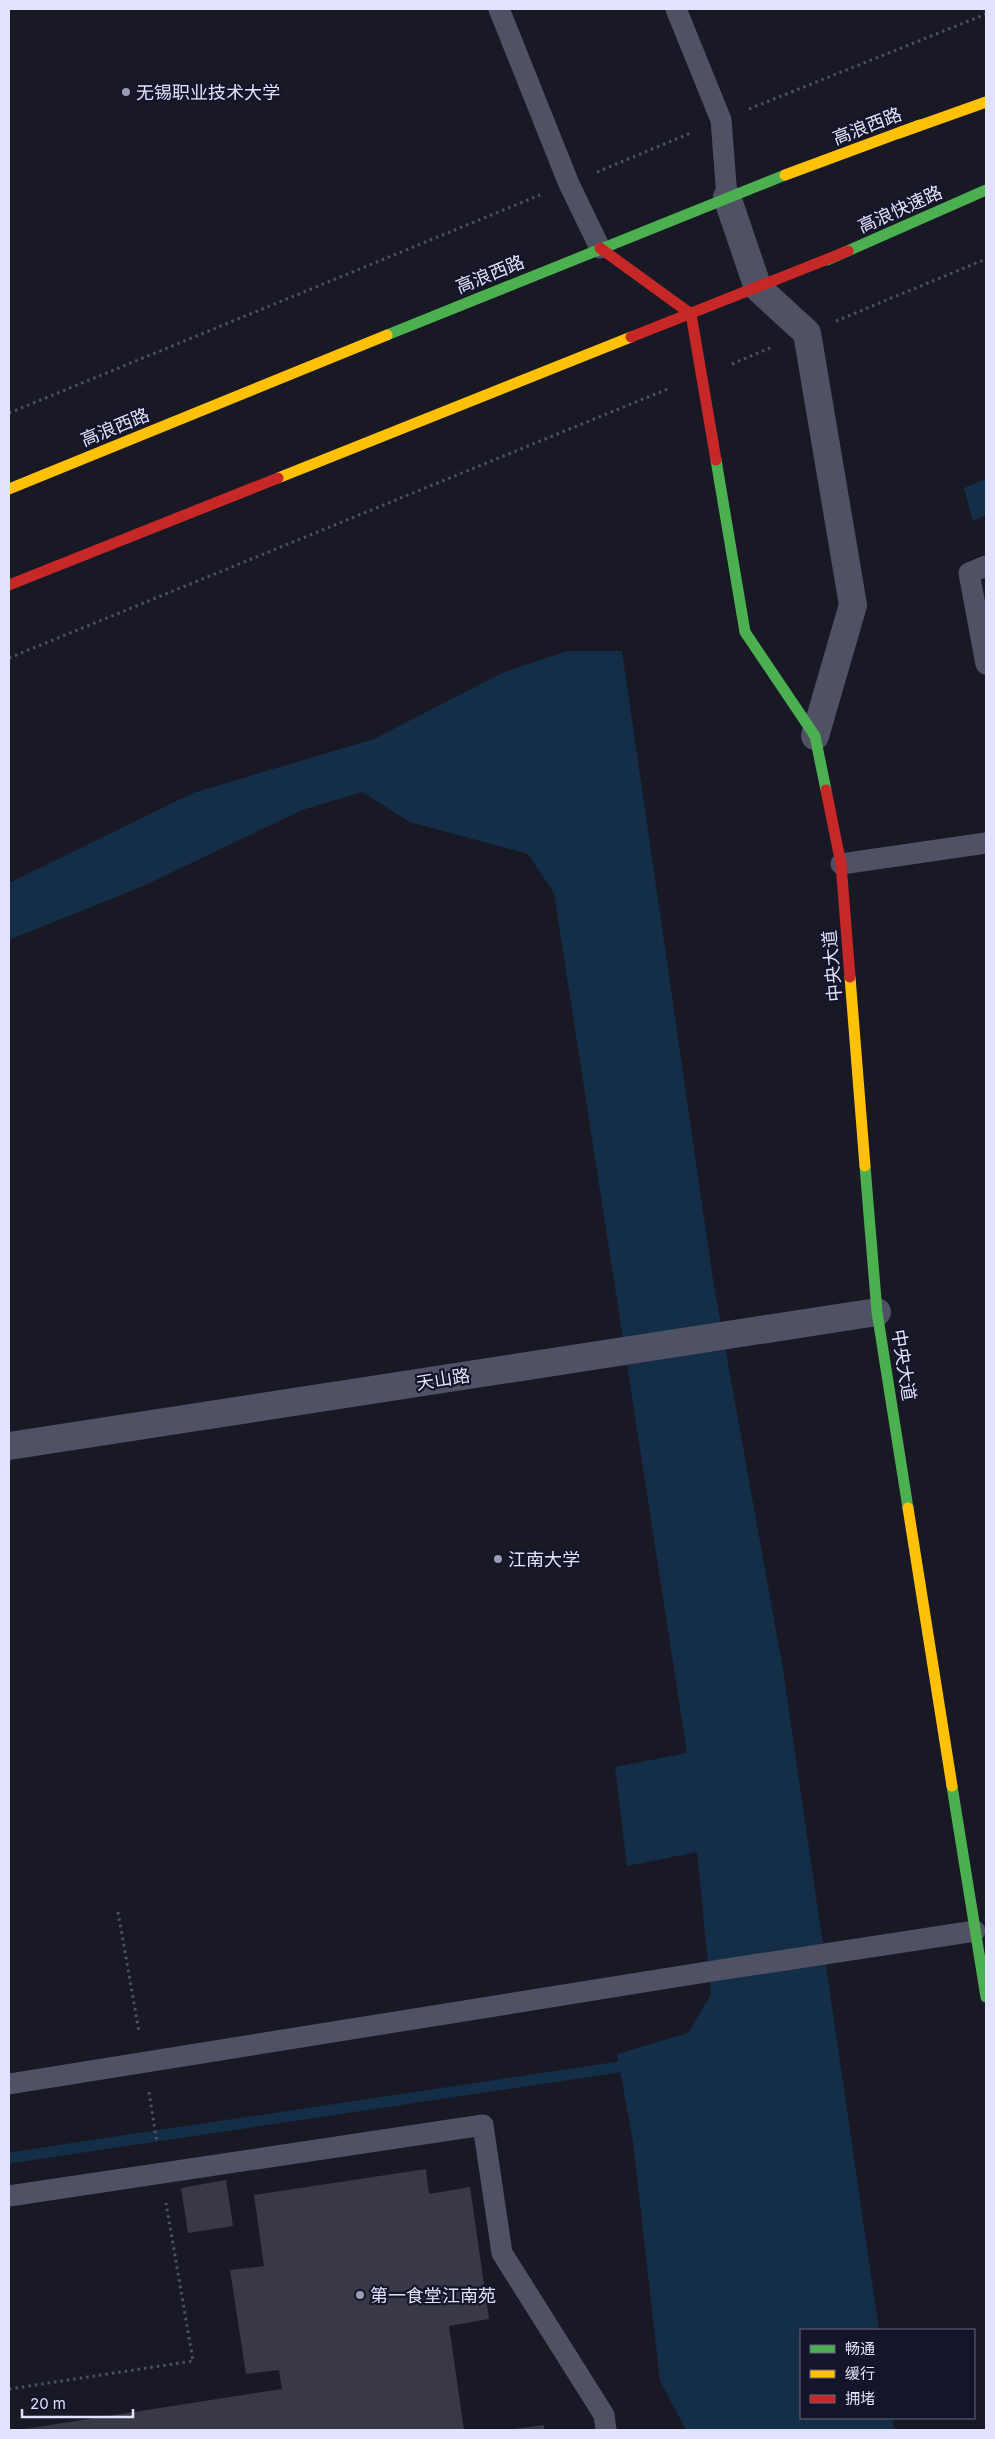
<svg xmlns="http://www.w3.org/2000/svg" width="995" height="2439" font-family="Inter,'Noto Sans SC',sans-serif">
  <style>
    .water { fill: #142e47 }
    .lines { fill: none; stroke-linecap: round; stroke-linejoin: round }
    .stream { stroke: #142e47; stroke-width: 11 }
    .building { fill: #383847 }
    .path { stroke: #48555e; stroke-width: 3; stroke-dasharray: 2.5 4; stroke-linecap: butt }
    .lane { stroke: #4f5165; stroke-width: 21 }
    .street { stroke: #4f5165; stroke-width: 28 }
    .fast { stroke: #4caf50; stroke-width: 11 }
    .slow { stroke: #ffc107; stroke-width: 11 }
    .jam { stroke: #c62828; stroke-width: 11 }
    .poi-dot { fill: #9b9cb1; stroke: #14142b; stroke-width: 2 }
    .labels { text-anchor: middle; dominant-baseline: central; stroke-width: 4.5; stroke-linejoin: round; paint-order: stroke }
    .poi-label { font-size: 18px; fill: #e1e2fc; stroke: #14142b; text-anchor: start }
    .street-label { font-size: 18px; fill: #e1e2fc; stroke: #14142b }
  </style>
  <rect width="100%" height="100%" fill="#191926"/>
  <g class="water">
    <polygon points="986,479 986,515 973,521 964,488"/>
    <polygon points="567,651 622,651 713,1280 783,1670 879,2330 801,2330 801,2418 892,2418 894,2430 686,2430 660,2381 633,2142 617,2054 688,2033 711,1995 697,1852 627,1866 615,1767 687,1753 554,893 528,854 410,822 362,792 302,810 141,887 9,940 9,883 193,793 374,739 504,672"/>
  </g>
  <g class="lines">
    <polyline class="stream" points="9,2158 619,2067"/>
  </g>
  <g class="building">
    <polygon points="426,2169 429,2194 470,2187 489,2319 449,2326 464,2430 18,2430 282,2389 279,2370 246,2374 230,2270 264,2266 254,2195"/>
    <polygon points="226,2180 233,2226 188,2233 181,2188"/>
    <polygon points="544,2425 544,2430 514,2430 514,2429"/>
  </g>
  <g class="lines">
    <g class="path">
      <polyline points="749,109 986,14"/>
      <polyline points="597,172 693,132"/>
      <polyline points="836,321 986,259"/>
      <polyline points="732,364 772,347"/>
      <polyline points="9,413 540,195"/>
      <polyline points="9,658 670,388"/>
      <polyline points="118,1912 139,2032"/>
      <polyline points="149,2092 157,2143"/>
      <polyline points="9,2389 193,2361 166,2203"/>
    </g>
    <g class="lane">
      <polyline points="499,9 569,184 600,248"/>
      <polyline points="676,9 721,120 727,197"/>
      <polyline points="986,566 969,573 986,664"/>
      <polyline points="841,864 986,843"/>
      <polyline points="9,2084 700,1973 975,1931"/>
      <polyline points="9,2196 483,2125 502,2253 604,2415 606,2430"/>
    </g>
    <g class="street">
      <polyline points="727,197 758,288 807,333 853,605 815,736"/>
      <polyline points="9,1446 877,1312"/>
    </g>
    <g class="fast">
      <polyline points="827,260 986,190"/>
      <polyline points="387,335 785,175"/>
      <polyline points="716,460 745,632 815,736 826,790"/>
      <polyline points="865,1166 877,1312 908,1508"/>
      <polyline points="952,1786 986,1997"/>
    </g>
    <g class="slow">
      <polyline points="899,133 986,102"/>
      <polyline points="785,175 920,125"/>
      <polyline points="278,478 631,337"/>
      <polyline points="9,489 387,335"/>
      <polyline points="850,977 865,1166"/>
      <polyline points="908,1508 952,1786"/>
    </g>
    <g class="jam">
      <polyline points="600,248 691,314 716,460"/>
      <polyline points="631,337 848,251"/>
      <polyline points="9,585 278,478"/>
      <polyline points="826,790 841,864 850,977"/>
    </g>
  </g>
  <g class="poi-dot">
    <circle cx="126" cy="92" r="5"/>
    <circle cx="498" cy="1559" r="5"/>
    <circle cx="360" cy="2295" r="5"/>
  </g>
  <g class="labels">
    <g class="poi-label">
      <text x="136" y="92">无锡职业技术大学</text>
      <text x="508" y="1559">江南大学</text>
      <text x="370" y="2295">第一食堂江南苑</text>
    </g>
    <g class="street-label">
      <text transform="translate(867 126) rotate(-21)">高浪西路</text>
      <text transform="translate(900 209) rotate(-24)">高浪快速路</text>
      <text transform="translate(490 274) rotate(-22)">高浪西路</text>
      <text transform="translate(115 427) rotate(-22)">高浪西路</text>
      <text transform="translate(832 966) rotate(-95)">中央大道</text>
      <text transform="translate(904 1365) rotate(81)">中央大道</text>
      <text transform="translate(443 1379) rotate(-9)">天山路</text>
    </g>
  </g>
  <rect width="995" height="2439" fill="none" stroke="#e1e2fc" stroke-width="20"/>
  <rect x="800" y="2329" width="175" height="90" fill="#14142b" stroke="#66667f"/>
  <rect x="810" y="2345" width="25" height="8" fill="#4caf50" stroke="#66667f"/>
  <text x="845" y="2354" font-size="15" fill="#e1e2fc">畅通</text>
  <rect x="810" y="2370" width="25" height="8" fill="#ffc107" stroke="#66667f"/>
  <text x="845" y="2379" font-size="15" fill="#e1e2fc">缓行</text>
  <rect x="810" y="2395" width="25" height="8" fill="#c62828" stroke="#66667f"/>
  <text x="845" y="2404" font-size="15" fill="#e1e2fc">拥堵</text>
  <path d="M22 2409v8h111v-8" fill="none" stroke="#e1e2fc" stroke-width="2.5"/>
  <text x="30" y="2409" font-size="15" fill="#e1e2fc" stroke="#14142b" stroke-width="4" paint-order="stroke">20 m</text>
</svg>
